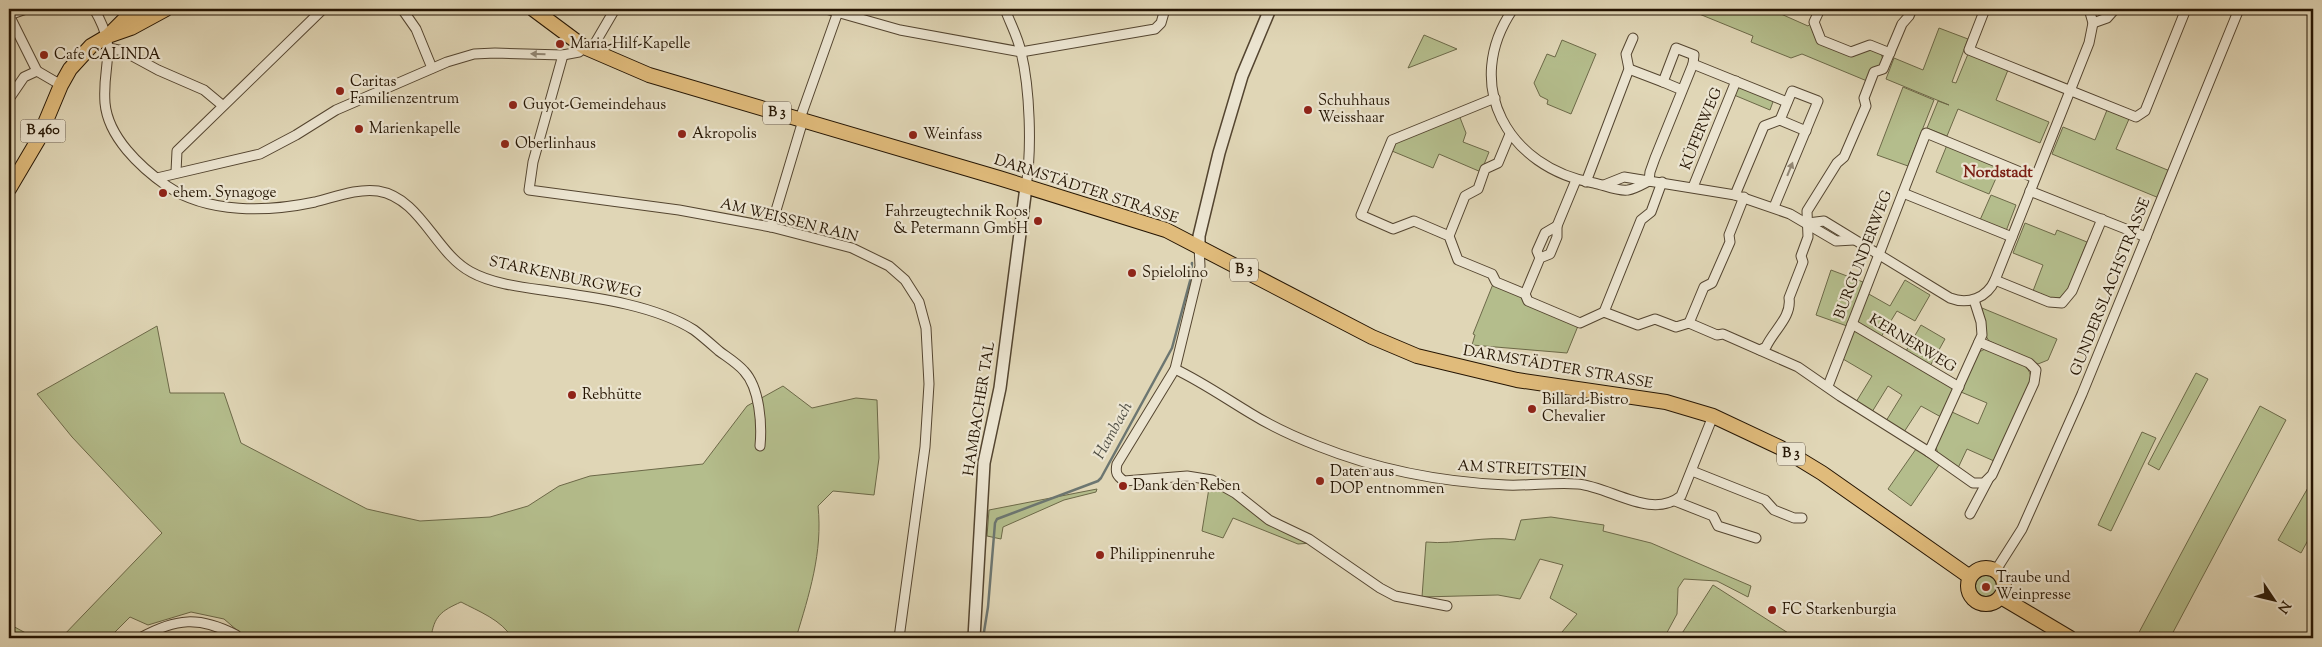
<svg xmlns="http://www.w3.org/2000/svg" width="2322" height="647" font-family="'Sorts Mill Goudy',serif">
  <style>
    .green { fill: #b4bd8c; stroke: #6c6948 }
    .lines { fill: none; stroke-linecap: round; stroke-linejoin: round }
    .stream { stroke: #6c7671; stroke-width: 2.5 }
    .minor-casing { stroke: #544530; stroke-width: 11 }
    .tertiary-casing { stroke: #544530; stroke-width: 14 }
    .primary-casing { stroke: #251503; stroke-width: 16 }
    .minor { stroke: #ebe4d0; stroke-width: 9 }
    .tertiary { stroke: #ebe4d0; stroke-width: 11 }
    .primary { stroke: #e0bb7b; stroke-width: 14 }
    .oneway { fill: #928774 }
    .poi-dot { fill: #8f2418; stroke: #ebe4d0; stroke-width: 2 }
    .labels { text-anchor: middle; dominant-baseline: central; stroke-width: 4.5; stroke-linejoin: round; paint-order: stroke }
    .shield { fill: #ebe4d0; stroke: #605340; stroke-width: 1 }
    .shield-label { font-size: 14px; font-weight: bold; fill: #251503 }
    .poi-label { font-size: 15px; fill: #251503; stroke: #ebe4d0; text-anchor: start }
    .street-label { font-size: 15px; fill: #251503; stroke: #ebe4d0 }
    .neighbourhood-label { font-size: 16px; font-weight: bold; fill: #7a1f14; stroke: #ebe4d0 }
    .water-label { font-size: 16px; font-style: italic; fill: #4e4d43; stroke: #ebe4d0 }
  </style>
  <rect width="100%" height="100%" fill="#e0d6b6"/>
  <filter id="stains"><feTurbulence type="fractalNoise" baseFrequency=".004" numOctaves="4"/><feColorMatrix values="0 0 0 0 .2 0 0 0 0 .09 0 0 0 0 .02 0 0 0 .5 -.17"/></filter>
  <radialGradient id="worn" r=".72"><stop offset=".6" stop-color="#630" stop-opacity="0"/><stop offset="1" stop-color="#630" stop-opacity=".3"/></radialGradient>
  <g class="green">
    <polygon points="1687,9 1775,9 1781,14 1808,26 1810,24 1817,42 1851,56 1869,49 1881,54 1883,59 1881,65 1867,81 1802,54 1791,58 1751,42 1753,36"/>
    <polygon points="1939,28 1968,39 1952,82 1956,83 1968,54 2008,70 1996,100 2049,122 2040,143 1958,109 1947,136 1927,128 1938,101 1949,105 1886,79 1894,58 1923,70"/>
    <polygon points="1424,35 1457,49 1408,68"/>
    <polygon points="1562,40 1596,54 1571,114 1547,104 1548,100 1540,96 1534,83 1547,54 1555,57"/>
    <polygon points="1743,86 1774,99 1770,110 1734,95 1735,89"/>
    <polygon points="1903,87 1934,100 1908,166 1877,155"/>
    <polygon points="2107,110 2129,119 2116,149 2170,171 2159,198 2052,154 2063,127 2095,140"/>
    <polygon points="1459,115 1466,133 1463,142 1489,152 1481,172 1439,154 1433,168 1392,151 1395,142"/>
    <polygon points="1947,145 2001,167 1989,194 1936,172"/>
    <polygon points="1991,195 2016,205 2006,231 1980,220"/>
    <polygon points="2025,223 2055,235 2057,230 2087,242 2068,291 2061,298 2051,298 2033,291 2043,265 2013,253"/>
    <polygon points="1831,270 1863,282 1847,326 1816,315"/>
    <polygon points="1905,280 1930,295 1915,321 1897,311 1881,337 1859,323 1857,320 1867,293 1890,306"/>
    <polygon points="1493,284 1521,296 1525,304 1578,326 1567,353 1472,345 1475,335 1473,334"/>
    <polygon points="1982,308 2057,339 2048,360 2038,364 1989,341 1986,336"/>
    <polygon points="1921,325 1945,339 1930,366 1906,351"/>
    <path d="M157,326L170,393H224L241,443L367,509L420,521L490,517L528,506L559,486L590,476L703,464L747,406L783,386L812,408L856,398L877,400L879,458L874,495L833,491L818,506C823,552 809,595 796,638H512C502,620 478,611 461,602C441,611 434,616 431,638H246L224,619L191,612L148,625L130,617L109,638H61L162,533L72,437L37,394Z"/>
    <polygon points="1856,331 1952,388 1953,391 1941,417 1921,406 1904,432 1886,421 1902,395 1888,386 1872,412 1856,402 1872,376 1843,359 1853,332"/>
    <path d="M1985,349C1999,354 2031,360 2031,379L1994,461L1967,449L1958,468L1938,454L1936,447L1952,412L1978,424L1987,403L1961,392L1979,352Z"/>
    <polygon points="2196,373 2208,379 2159,470 2148,464"/>
    <polygon points="2260,406 2286,420 2170,638 2136,638"/>
    <polygon points="2142,432 2156,438 2111,531 2098,525"/>
    <polygon points="1916,449 1939,465 1911,506 1888,489"/>
    <polygon points="2313,479 2313,531 2301,553 2278,540"/>
    <polygon points="1210,482 1312,543 1298,544 1233,518 1223,538 1202,531"/>
    <polygon points="1097,489 1096,492 1064,500 1003,527 1001,539 987,536 989,510"/>
    <path d="M1551,517L1604,525L1603,531L1651,543L1751,586L1748,597L1717,581L1684,579L1678,588L1677,614L1664,638H1557L1577,614L1550,598L1563,565L1540,559L1520,599L1498,595L1422,597L1426,542C1456,545 1486,535 1515,540L1521,520Z"/>
    <circle cx="1985" cy="586" r="13"/>
    <polygon points="1713,585 1796,638 1679,638"/>
    <polygon points="9,624 35,638 9,638"/>
  </g>
  <g class="lines">
    <polyline class="stream" points="983,638 988,607 995,523 997,519 1098,481 1101,478 1172,348 1190,281 1192,263"/>
    <g class="minor-casing">
      <g id="minor">
        <path d="M94,9C119,51 102,61 105,103C108,137 140,167 167,186C208,214 268,212 315,202C335,197 358,188 378,191C421,198 435,253 471,272C494,285 530,288 556,292C599,298 656,306 694,330C702,336 711,344 719,351C727,357 737,363 744,371C760,388 762,425 760,446"/>
        <polyline points="402,9 416,29 432,68"/>
        <polyline points="826,9 900,30 1021,52 1155,29 1161,23 1165,9"/>
        <path d="M1005,9C1010,23 1018,37 1021,52C1030,89 1032,149 1026,187"/>
        <path d="M1513,9C1461,85 1508,168 1594,183C1604,185 1619,192 1628,190C1635,189 1643,184 1649,181"/>
        <polyline points="1820,9 1814,22 1821,40 1851,52 1870,45 1890,53"/>
        <polyline points="1985,9 1969,50 2136,117 2145,111 2186,9"/>
        <polyline points="9,15 26,9"/>
        <polyline points="2093,23 2107,18 2115,9"/>
        <polyline points="109,48 123,51 158,70 204,90 222,105"/>
        <polyline points="591,50 615,9"/>
        <polyline points="563,55 533,162 529,190 679,210 771,227 852,248 889,266 905,280 919,302 926,328 929,384 925,447 899,638"/>
        <polyline points="1693,64 1787,102"/>
        <polyline points="1629,69 1663,82"/>
        <polyline points="37,71 61,85"/>
        <polyline points="1495,98 1392,140 1361,215 1393,229 1414,221 1449,236 1458,260 1492,274 1496,282 1525,294 1528,301 1580,323 1604,312 1638,325 1655,319 1676,327 1689,323 1717,335 1723,334 1798,367 1840,396 1929,452 1982,335 1981,322 1974,300"/>
        <polyline points="9,99 24,77 37,71 9,15"/>
        <polyline points="176,172 177,151 323,9"/>
        <polyline points="157,178 260,154 296,135 336,110 447,62 474,54 495,53 563,55 579,52 584,47"/>
        <polyline points="1649,181 1650,172 1655,158 1693,64 1694,55 1676,48 1663,82 1682,90"/>
        <polyline points="1586,182 1629,69 1626,54 1633,38"/>
        <polyline points="1604,185 1624,177 1735,195 1790,214 1836,241 1854,240"/>
        <polyline points="1693,187 1736,81"/>
        <polyline points="2030,191 2146,237"/>
        <polyline points="1903,193 2012,237"/>
        <polyline points="1735,195 1764,126 1780,120 1806,131"/>
        <polyline points="1774,207 1818,101 1792,91 1780,120"/>
        <path d="M1808,223L1824,221L1950,298C1968,305 1987,298 1995,280L2089,43L2093,23L2089,9"/>
        <polyline points="771,227 801,127 802,113 839,9"/>
        <polyline points="1449,236 1465,196 1478,189 1485,169 1498,163 1510,134"/>
        <path d="M1199,246L1200,266L1175,369L1117,464C1115,473 1117,476 1124,481L1187,476L1212,480L1235,493L1269,520L1309,539L1380,588L1395,596L1447,606"/>
        <polyline points="1540,258 1537,251 1545,233 1557,226"/>
        <polyline points="1995,280 2049,302 2062,303 2072,291 2102,219"/>
        <polyline points="1525,294 1540,258 1550,254 1557,237 1557,226 1576,180"/>
        <polyline points="1604,312 1641,220 1651,212 1662,182"/>
        <polyline points="1689,323 1704,287 1712,283 1730,242 1729,235 1744,197"/>
        <polyline points="1852,324 1959,387"/>
        <path d="M1760,350L1766,347C1773,331 1792,317 1789,298L1803,262L1801,256L1808,237L1807,211L1837,163L1844,157L1866,106L1864,98L1874,72L1883,69L1902,24L1909,16L1912,9"/>
        <path d="M1175,369C1202,382 1225,398 1250,413C1271,426 1295,437 1318,446C1378,470 1441,482 1506,485C1530,486 1554,482 1578,484C1611,487 1651,520 1681,496L1713,416"/>
        <polyline points="1828,386 1926,133 2035,178"/>
        <polyline points="1929,452 1973,483 1984,483 1992,475 2034,383 2036,370 2029,363 1979,342"/>
        <polyline points="1692,471 1765,500 1774,510 1794,518 1802,518"/>
        <polyline points="1675,501 1713,516 1718,526 1756,538"/>
        <polyline points="1970,514 1988,480"/>
        <polyline points="1996,570 2022,529 2082,394 2239,9"/>
        <path d="M140,638C176,618 199,616 236,635L237,638"/>
      </g>
    </g>
    <g class="tertiary-casing">
      <g id="tertiary">
        <polyline points="1199,246 1199,236 1219,153 1242,76 1270,9"/>
        <polyline points="974,638 984,463 1000,388 1026,187"/>
      </g>
    </g>
    <g class="primary-casing">
      <g id="primary">
        <polyline points="533,9 584,47 649,75 999,178 1166,230 1372,337 1417,356 1517,380 1666,402 1713,416 1781,448 1822,473 1970,577"/>
        <polyline points="111,35 131,28 166,9"/>
        <polyline points="9,189 38,140 61,85 70,69 91,46 108,36 126,18 143,9"/>
        <circle cx="1986" cy="586" r="18"/>
        <polyline points="2001,597 2070,638"/>
      </g>
    </g>
    <use href="#minor" class="minor"/>
    <use href="#tertiary" class="tertiary"/>
    <use href="#primary" class="primary"/>
  </g>
  <defs><path id="oneway-solid" d="M-6-.8H1V-3.2L6.5 0L1 3.2V.8H-6Z" transform="scale(1.25)"/></defs>
  <g class="oneway">
    <use href="#oneway-solid" transform="translate(538 54) rotate(-178)"/>
    <use href="#oneway-solid" transform="translate(1790 169) rotate(-68)"/>
  </g>
  <g class="poi-dot">
    <circle cx="560" cy="44" r="5"/>
    <circle cx="44" cy="55" r="5"/>
    <circle cx="340" cy="91" r="5"/>
    <circle cx="513" cy="105" r="5"/>
    <circle cx="1308" cy="110" r="5"/>
    <circle cx="359" cy="129" r="5"/>
    <circle cx="682" cy="134" r="5"/>
    <circle cx="913" cy="135" r="5"/>
    <circle cx="505" cy="144" r="5"/>
    <circle cx="163" cy="193" r="5"/>
    <circle cx="1038" cy="221" r="5"/>
    <circle cx="1132" cy="273" r="5"/>
    <circle cx="572" cy="395" r="5"/>
    <circle cx="1532" cy="409" r="5"/>
    <circle cx="1320" cy="481" r="5"/>
    <circle cx="1123" cy="486" r="5"/>
    <circle cx="1100" cy="555" r="5"/>
    <circle cx="1986" cy="587" r="5"/>
    <circle cx="1772" cy="610" r="5"/>
  </g>
  <g class="labels">
    <g class="shield">
      <rect x="763" y="101.5" width="28" height="23" rx="4"/>
      <rect x="20.5" y="119.5" width="45" height="23" rx="4"/>
      <rect x="1230" y="258.5" width="28" height="23" rx="4"/>
      <rect x="1777" y="442.5" width="28" height="23" rx="4"/>
    </g>
    <g class="shield-label">
      <text x="777" y="113">B 3</text>
      <text x="43" y="131">B 460</text>
      <text x="1244" y="270">B 3</text>
      <text x="1791" y="454">B 3</text>
    </g>
    <g class="poi-label">
      <text x="570" y="44">Maria-Hilf-Kapelle</text>
      <text x="54" y="55">Cafe CALINDA</text>
      <text x="350" y="82">Caritas<tspan x="350" dy="17">Familienzentrum</tspan></text>
      <text x="1318" y="101">Schuhhaus<tspan x="1318" dy="17">Weisshaar</tspan></text>
      <text x="523" y="105">Guyot-Gemeindehaus</text>
      <text x="369" y="129">Marienkapelle</text>
      <text x="692" y="134">Akropolis</text>
      <text x="923" y="135">Weinfass</text>
      <text x="515" y="144">Oberlinhaus</text>
      <text x="173" y="193">ehem. Synagoge</text>
      <text x="1028" y="212" text-anchor="end">Fahrzeugtechnik Roos<tspan x="1028" dy="17">&amp; Petermann GmbH</tspan></text>
      <text x="1142" y="273">Spielolino</text>
      <text x="582" y="395">Rebhütte</text>
      <text x="1542" y="400">Billard-Bistro<tspan x="1542" dy="17">Chevalier</tspan></text>
      <text x="1330" y="472">Daten aus<tspan x="1330" dy="17">DOP entnommen</tspan></text>
      <text x="1133" y="486">Dank den Reben</text>
      <text x="1110" y="555">Philippinenruhe</text>
      <text x="1996" y="578">Traube und<tspan x="1996" dy="17">Weinpresse</tspan></text>
      <text x="1782" y="610">FC Starkenburgia</text>
    </g>
    <g class="street-label">
      <text transform="translate(1702 129) rotate(-68)">KÜFERWEG</text>
      <text transform="translate(1086 190) rotate(18)">DARMSTÄDTER STRASSE</text>
      <text transform="translate(789 221) rotate(14)">AM WEISSEN RAIN</text>
      <text transform="translate(1864 255) rotate(-69)">BURGUNDERWEG</text>
      <text transform="translate(565 278) rotate(12)">STARKENBURGWEG</text>
      <text transform="translate(2111 287) rotate(-68)">GUNDERSLACHSTRASSE</text>
      <text transform="translate(1912 344) rotate(31)">KERNERWEG</text>
      <text transform="translate(1558 368) rotate(10)">DARMSTÄDTER STRASSE</text>
      <text transform="translate(980 409) rotate(-81)">HAMBACHER TAL</text>
      <text transform="translate(1522 470) rotate(3)">AM STREITSTEIN</text>
    </g>
    <g class="neighbourhood-label">
      <text x="1998" y="173">Nordstadt</text>
    </g>
    <g class="water-label">
      <text transform="translate(1114 431) rotate(-61)">Hambach</text>
    </g>
  </g>
  <rect width="2322" height="647" fill="none" stroke="#e0d6b6" stroke-width="30"/>
  <rect x="10" y="10" width="2302" height="627" fill="none" stroke="#251503" stroke-width="2.5"/>
  <rect x="15" y="15" width="2292" height="617" fill="none" stroke="#251503"/>
  <g transform="translate(2274 600) rotate(125)" stroke="#ebe4d0" stroke-width="4" paint-order="stroke">
  <path d="M0-4L9 19L0 12L-9 19Z" fill="#251503"/>
  <text y="-8" font-size="14" font-weight="bold" text-anchor="middle" fill="#251503">N</text>
  </g>
  <rect width="100%" height="100%" filter="url(#stains)"/>
  <rect width="100%" height="100%" fill="url(#worn)"/>
</svg>
